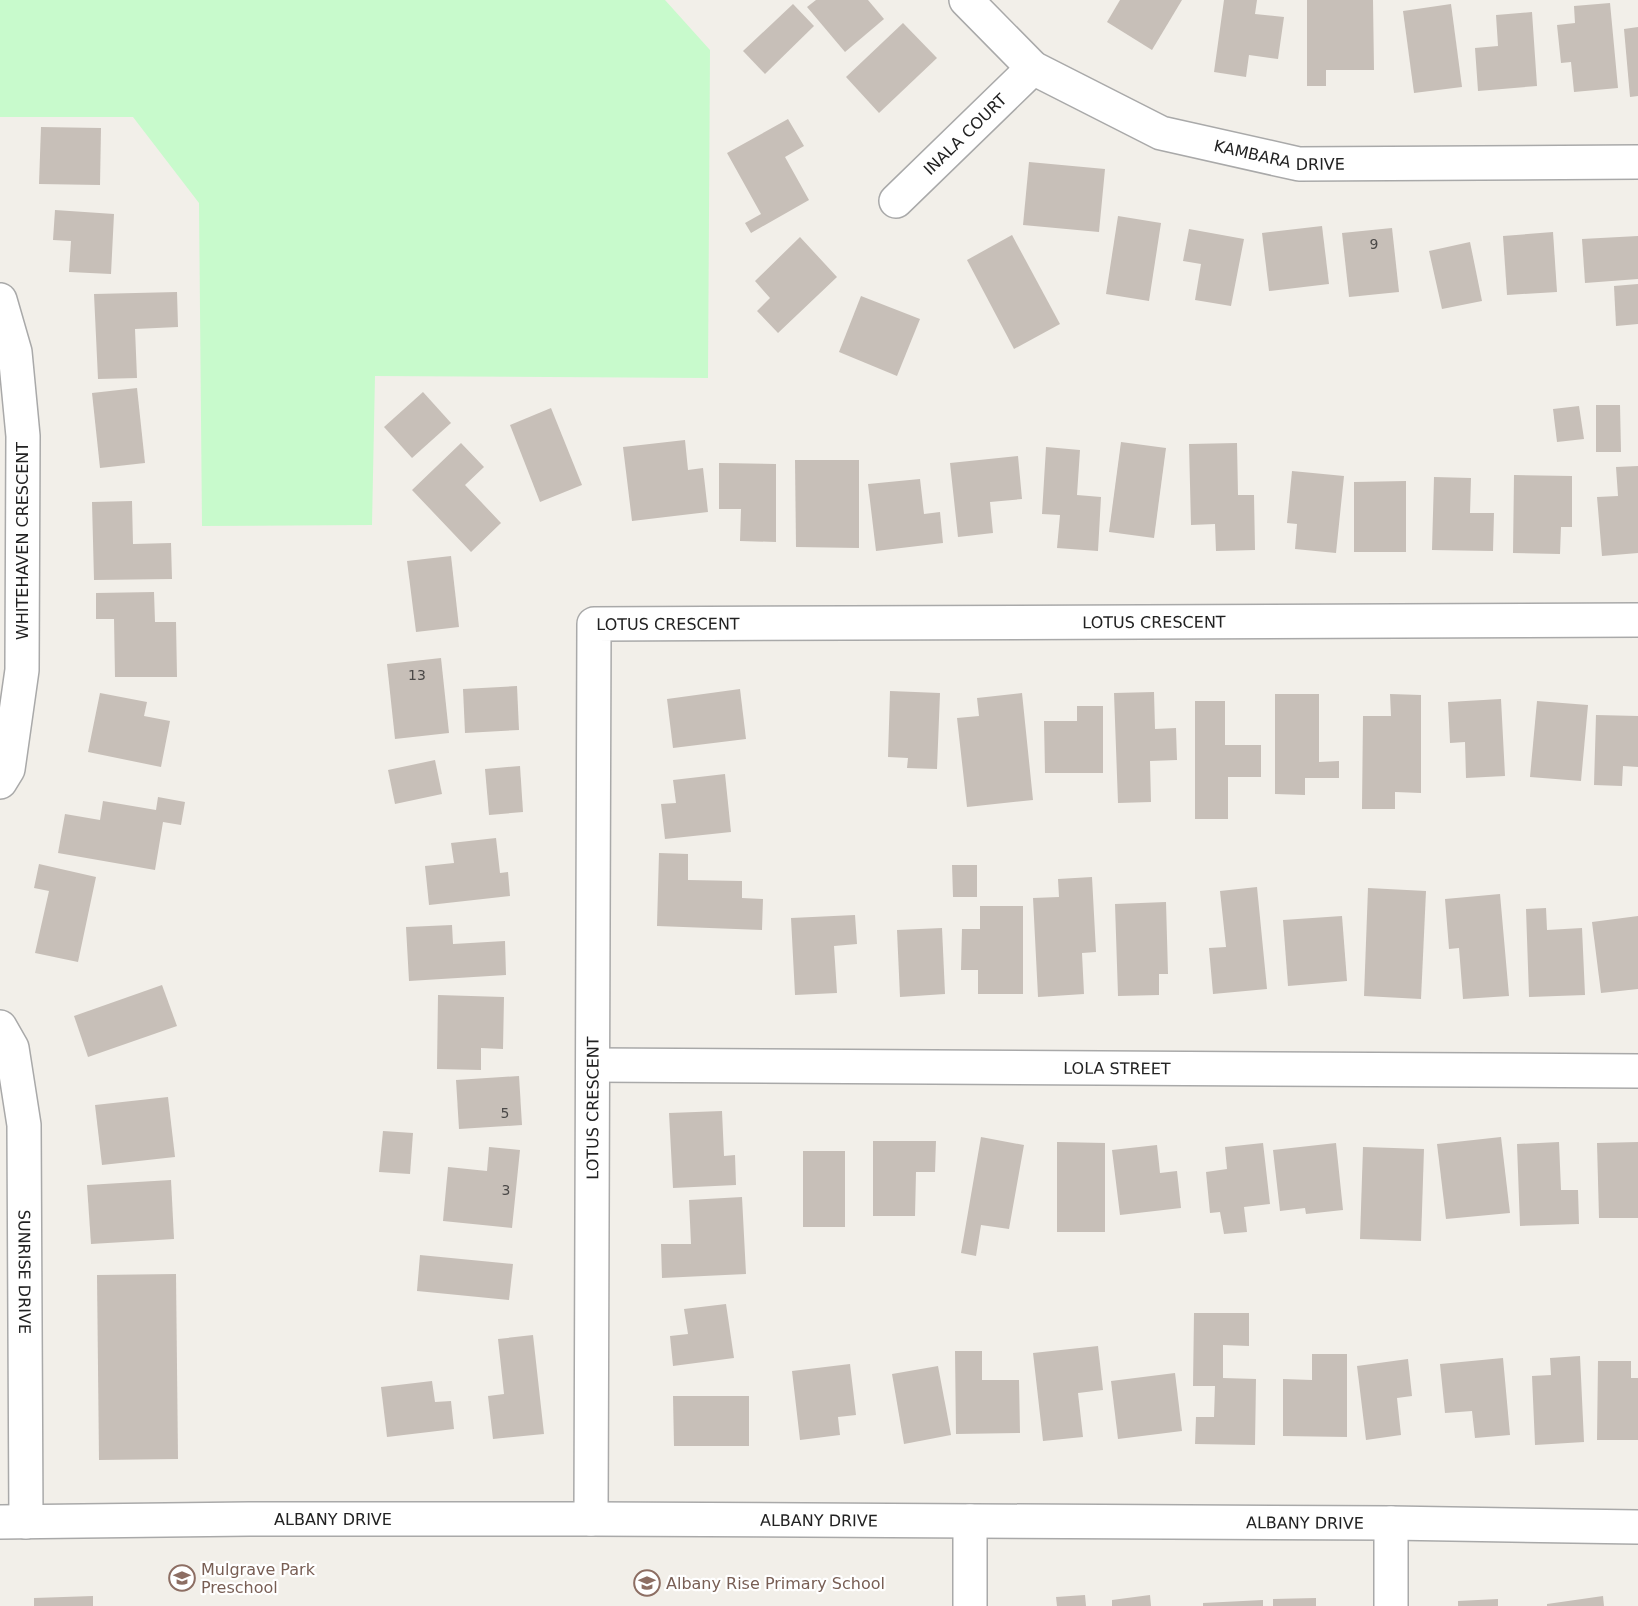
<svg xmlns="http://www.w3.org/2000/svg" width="1638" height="1606" font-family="'DejaVu Sans',sans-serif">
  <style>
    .park { fill: #c8facc }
    .building { fill: #c7bfb8 }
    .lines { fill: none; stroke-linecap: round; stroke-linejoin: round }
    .minor-casing { stroke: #a9a9a9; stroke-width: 36 }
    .tertiary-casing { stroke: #a9a9a9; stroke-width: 36 }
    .minor { stroke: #fff; stroke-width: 33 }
    .tertiary { stroke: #fff; stroke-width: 33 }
    .labels { text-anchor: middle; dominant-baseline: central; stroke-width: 4.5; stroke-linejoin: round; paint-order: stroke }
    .number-label { font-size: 14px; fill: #4b4948 }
    .street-label { font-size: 16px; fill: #222; stroke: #fff }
    .education-label { font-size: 16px; fill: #785e54; stroke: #fff; text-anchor: start }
  </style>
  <rect width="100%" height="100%" fill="#f2efe9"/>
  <polygon class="park" points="0,0 665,0 710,50 708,378 375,376 372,525 202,526 199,203 133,117 0,117"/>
  <g class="building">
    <polygon points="816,0 868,0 884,19 845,52 807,7"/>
    <polygon points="1120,0 1182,0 1152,50 1107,22"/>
    <polygon points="1224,0 1257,0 1255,14 1284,17 1278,59 1249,55 1246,77 1214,72"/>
    <polygon points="1307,0 1373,0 1374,70 1326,70 1326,86 1307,86"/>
    <polygon points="1610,3 1618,88 1574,92 1571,62 1561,63 1557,25 1575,23 1574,6"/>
    <polygon points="793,4 814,26 765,74 743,51"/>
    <polygon points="1451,4 1462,87 1414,93 1403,11"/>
    <polygon points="1532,12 1537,86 1478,91 1475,48 1498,46 1496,15"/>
    <polygon points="903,23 937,58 879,113 846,77"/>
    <polygon points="1638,27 1638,96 1630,97 1624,29"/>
    <polygon points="788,119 804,146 785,157 809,200 751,233 745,223 761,214 727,153"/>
    <polygon points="41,127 101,128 100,185 39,184"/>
    <polygon points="1029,162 1105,169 1099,232 1023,225"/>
    <polygon points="55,210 114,214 111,274 69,272 71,241 53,240"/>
    <polygon points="1118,216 1161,223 1149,301 1106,294"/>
    <polygon points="1322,226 1329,284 1269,291 1262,233"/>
    <polygon points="1392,228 1399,292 1349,297 1342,233"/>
    <polygon points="1189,229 1244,239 1231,306 1195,300 1201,264 1183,261"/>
    <polygon points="1553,232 1557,292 1507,295 1503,236"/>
    <polygon points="1012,235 1060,324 1014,349 967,260"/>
    <polygon points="1638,236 1638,279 1585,283 1582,239"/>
    <polygon points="800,237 837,277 778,333 757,311 770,298 755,281"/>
    <polygon points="1470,242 1482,301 1442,309 1429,251"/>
    <polygon points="1638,284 1638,324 1616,326 1614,286"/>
    <polygon points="177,292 178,327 135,329 137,378 98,379 94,294"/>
    <polygon points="861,296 920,319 897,376 839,352"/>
    <polygon points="137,388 145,463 100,468 92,393"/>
    <polygon points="423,392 451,423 412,458 384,427"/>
    <polygon points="1596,405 1620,405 1621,452 1596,452"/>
    <polygon points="1579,406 1584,439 1557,442 1553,409"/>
    <polygon points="551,408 582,485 540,502 510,425"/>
    <polygon points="685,440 688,470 703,468 708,512 632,521 623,447"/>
    <polygon points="1121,442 1166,448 1154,538 1109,532"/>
    <polygon points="461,443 484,467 465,485 501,523 471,552 412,490"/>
    <polygon points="1237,443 1238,495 1254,495 1255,550 1216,551 1215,524 1191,525 1189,444"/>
    <polygon points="1046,447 1080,450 1077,495 1101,497 1098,551 1057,548 1060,515 1042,514"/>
    <polygon points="1018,456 1022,499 990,502 993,533 958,537 950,463"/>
    <polygon points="795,460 859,460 859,548 796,547"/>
    <polygon points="719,463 776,464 776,542 740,541 741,509 719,509"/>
    <polygon points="1638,466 1638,553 1602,556 1597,497 1618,496 1616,467"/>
    <polygon points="1292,471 1344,476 1336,553 1295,549 1297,524 1287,523"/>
    <polygon points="1514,475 1572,476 1572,527 1561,527 1560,554 1513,553"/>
    <polygon points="1434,477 1471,478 1470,513 1494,513 1493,551 1432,550"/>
    <polygon points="920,479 924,514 940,512 943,543 876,551 868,484"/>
    <polygon points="1406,481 1406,552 1354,552 1354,482"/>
    <polygon points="132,501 133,544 171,543 172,579 94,580 92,502"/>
    <polygon points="451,556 459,627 416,632 407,561"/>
    <polygon points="154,592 155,622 176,622 177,677 115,677 114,619 96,619 96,593"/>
    <polygon points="441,658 449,733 395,739 387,664"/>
    <polygon points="517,686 519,730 465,733 463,689"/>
    <polygon points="740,689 746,739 673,748 667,699"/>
    <polygon points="890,691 940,693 937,769 907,768 908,758 888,757"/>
    <polygon points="1154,692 1155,729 1176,728 1177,760 1150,761 1151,802 1118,803 1114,693"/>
    <polygon points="100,693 147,702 144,716 170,721 161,767 88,752"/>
    <polygon points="1022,693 1033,800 967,807 957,718 979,716 977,698"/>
    <polygon points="1275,694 1319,694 1319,762 1339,761 1339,778 1305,778 1305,795 1275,794"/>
    <polygon points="1390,694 1421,695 1421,793 1395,792 1395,809 1362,809 1363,716 1391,716"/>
    <polygon points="1501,699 1505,776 1466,778 1465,742 1450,743 1448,702"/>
    <polygon points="1195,701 1225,701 1225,745 1261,745 1261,777 1228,777 1228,819 1195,819"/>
    <polygon points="1537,701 1588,705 1581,781 1530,777"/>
    <polygon points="1077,706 1103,706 1103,773 1045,773 1044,721 1077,721"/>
    <polygon points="1596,715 1638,716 1638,767 1623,766 1622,786 1594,785"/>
    <polygon points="435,760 442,794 395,804 388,770"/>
    <polygon points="520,766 523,812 489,815 485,769"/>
    <polygon points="725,774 731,832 665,839 661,804 676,803 673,780"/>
    <polygon points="158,797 185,802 181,825 163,822 155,870 58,853 65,814 100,820 103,801 156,810"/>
    <polygon points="496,838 500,873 508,872 510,896 429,905 425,866 454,863 451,843"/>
    <polygon points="659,853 688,854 688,880 742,881 742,898 763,899 762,930 657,926"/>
    <polygon points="39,864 96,877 78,962 35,953 49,891 34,888"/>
    <polygon points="952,865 977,865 977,897 953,897"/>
    <polygon points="1092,877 1096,952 1082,953 1084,994 1038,997 1033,898 1059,897 1058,879"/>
    <polygon points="1257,887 1267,989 1213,994 1209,948 1226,947 1220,891"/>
    <polygon points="1368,888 1426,891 1421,999 1364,996"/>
    <polygon points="1500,894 1509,996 1463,999 1459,948 1449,949 1445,899"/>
    <polygon points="1166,902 1168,974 1159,974 1159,995 1118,996 1115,904"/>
    <polygon points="980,906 1023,906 1023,994 978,994 978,970 961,970 962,929 980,929"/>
    <polygon points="1546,908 1547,930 1582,928 1585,995 1529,997 1526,909"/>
    <polygon points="855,915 857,944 834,946 837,993 795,995 791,918"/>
    <polygon points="1342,916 1347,981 1288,986 1283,920"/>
    <polygon points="1638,916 1638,989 1601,993 1592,922"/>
    <polygon points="452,925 453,944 505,941 506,975 409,981 406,927"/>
    <polygon points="942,928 945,994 900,997 897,930"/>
    <polygon points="162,985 177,1026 88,1057 74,1016"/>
    <polygon points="438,995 504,997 503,1049 481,1048 481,1070 437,1069"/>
    <polygon points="519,1076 522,1125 459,1129 456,1080"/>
    <polygon points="168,1097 175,1157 102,1165 95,1105"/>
    <polygon points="722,1111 724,1156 735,1155 736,1185 673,1188 669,1113"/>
    <polygon points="383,1131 413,1133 410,1174 379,1172"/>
    <polygon points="981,1137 1024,1145 1009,1229 981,1225 976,1256 961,1253"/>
    <polygon points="1501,1137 1510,1213 1446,1219 1437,1144"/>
    <polygon points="873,1141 936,1141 935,1172 916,1172 915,1216 873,1216"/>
    <polygon points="1057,1142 1105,1143 1105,1232 1057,1232"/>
    <polygon points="1559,1142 1561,1190 1578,1190 1579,1224 1520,1226 1517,1144"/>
    <polygon points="1638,1142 1638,1218 1599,1218 1597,1143"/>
    <polygon points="1263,1143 1270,1204 1244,1207 1247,1232 1224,1234 1220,1212 1210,1213 1206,1172 1227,1169 1225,1147"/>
    <polygon points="1336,1143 1343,1210 1306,1214 1305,1208 1280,1211 1273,1150"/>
    <polygon points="1157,1145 1160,1173 1177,1171 1181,1208 1120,1215 1112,1150"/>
    <polygon points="489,1147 520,1150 512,1228 443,1221 448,1167 487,1171"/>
    <polygon points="1363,1147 1424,1149 1421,1241 1360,1239"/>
    <rect x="803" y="1151" width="42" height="76"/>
    <polygon points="171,1180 174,1239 91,1244 87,1185"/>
    <polygon points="742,1197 746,1274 662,1278 661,1244 691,1244 689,1200"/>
    <polygon points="420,1255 513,1264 509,1300 417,1291"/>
    <polygon points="176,1274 178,1459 99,1460 97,1275"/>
    <polygon points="726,1304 734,1358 673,1366 670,1336 688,1334 684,1309"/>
    <polygon points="1194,1313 1249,1313 1249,1346 1223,1345 1223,1378 1256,1379 1255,1445 1195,1444 1196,1417 1214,1417 1215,1386 1193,1386"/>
    <polygon points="533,1335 544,1434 493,1439 488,1396 504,1394 498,1339"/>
    <polygon points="1098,1346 1103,1390 1078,1393 1083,1437 1043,1441 1033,1353"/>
    <polygon points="955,1351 982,1351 982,1380 1019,1380 1020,1433 956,1434"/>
    <polygon points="1312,1354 1347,1354 1347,1437 1283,1436 1283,1379 1312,1380"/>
    <polygon points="1580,1356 1584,1442 1535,1445 1532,1376 1551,1375 1550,1358"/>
    <polygon points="1503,1358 1510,1435 1475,1438 1472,1411 1445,1413 1440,1364"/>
    <polygon points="1408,1359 1412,1396 1397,1398 1401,1435 1366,1440 1357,1366"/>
    <polygon points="1598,1361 1631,1361 1631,1378 1638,1378 1638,1440 1597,1440"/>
    <polygon points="850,1364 856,1415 838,1417 840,1435 800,1440 792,1371"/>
    <polygon points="938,1366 951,1435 904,1444 892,1374"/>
    <polygon points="1175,1373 1182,1431 1118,1439 1111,1381"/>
    <polygon points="432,1381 435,1402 451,1401 454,1429 387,1437 381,1387"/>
    <polygon points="673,1396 749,1396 749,1446 674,1446"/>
    <polygon points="1085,1595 1086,1606 1057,1606 1056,1597"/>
    <polygon points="1150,1595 1151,1606 1112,1606 1112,1600"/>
    <polygon points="93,1596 93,1606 34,1606 34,1598"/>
    <polygon points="1603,1596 1604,1606 1547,1606 1547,1604"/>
    <polygon points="1316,1598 1316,1606 1273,1606 1273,1599"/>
    <polygon points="1498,1599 1498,1606 1458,1606 1458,1601"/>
    <polygon points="1263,1600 1263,1606 1203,1606 1203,1603"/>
  </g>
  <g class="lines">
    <g class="minor-casing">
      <g id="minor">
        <path id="s1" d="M966,0L1033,68L1161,133L1299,164L1638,162"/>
        <path id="s2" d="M896,201L1033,68"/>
        <polyline points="0,300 15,352 23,436 22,670 8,769 0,782"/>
        <path id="s3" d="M0,1027L12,1048L24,1125L26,1522"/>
        <path id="s4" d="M593,1065L1638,1071"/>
        <path id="s5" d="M591,1519L594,624L1638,620"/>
        <polyline points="970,1521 970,1606"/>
        <polyline points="1391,1523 1391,1606"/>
      </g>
    </g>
    <g class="tertiary-casing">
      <g id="tertiary">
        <path id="s6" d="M0,1522L249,1519H591L1391,1523L1638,1527"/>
      </g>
    </g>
    <use href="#minor" class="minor"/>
    <use href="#tertiary" class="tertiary"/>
  </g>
  <defs>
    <g id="school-ring" transform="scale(1.35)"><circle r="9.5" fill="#fff" stroke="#8d6e63" stroke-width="1.5"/><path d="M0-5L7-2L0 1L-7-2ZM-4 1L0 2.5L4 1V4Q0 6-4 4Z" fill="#8d6e63"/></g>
  </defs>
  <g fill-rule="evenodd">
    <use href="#school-ring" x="182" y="1578"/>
    <use href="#school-ring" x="647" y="1583"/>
  </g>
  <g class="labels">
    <g class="number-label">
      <text x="1374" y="244">9</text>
      <text x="417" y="675">13</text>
      <text x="505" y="1113">5</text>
      <text x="506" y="1190">3</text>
    </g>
    <g class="street-label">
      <text stroke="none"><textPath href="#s2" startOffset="96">INALA COURT</textPath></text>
      <text stroke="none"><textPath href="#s1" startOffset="360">KAMBARA DRIVE</textPath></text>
      <text transform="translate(22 541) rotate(-90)">WHITEHAVEN CRESCENT</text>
      <text stroke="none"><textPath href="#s5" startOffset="1455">LOTUS CRESCENT</textPath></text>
      <text stroke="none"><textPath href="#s5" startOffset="969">LOTUS CRESCENT</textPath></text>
      <text stroke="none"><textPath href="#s4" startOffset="524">LOLA STREET</textPath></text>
      <text stroke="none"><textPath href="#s5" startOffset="411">LOTUS CRESCENT</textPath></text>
      <text stroke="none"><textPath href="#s3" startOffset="249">SUNRISE DRIVE</textPath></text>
      <text stroke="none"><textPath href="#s6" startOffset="333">ALBANY DRIVE</textPath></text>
      <text stroke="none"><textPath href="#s6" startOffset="819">ALBANY DRIVE</textPath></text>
      <text stroke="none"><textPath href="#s6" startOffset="1305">ALBANY DRIVE</textPath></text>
    </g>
    <g class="education-label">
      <text x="201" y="1569">Mulgrave Park<tspan x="201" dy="18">Preschool</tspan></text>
      <text x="666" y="1583">Albany Rise Primary School</text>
    </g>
  </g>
</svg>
